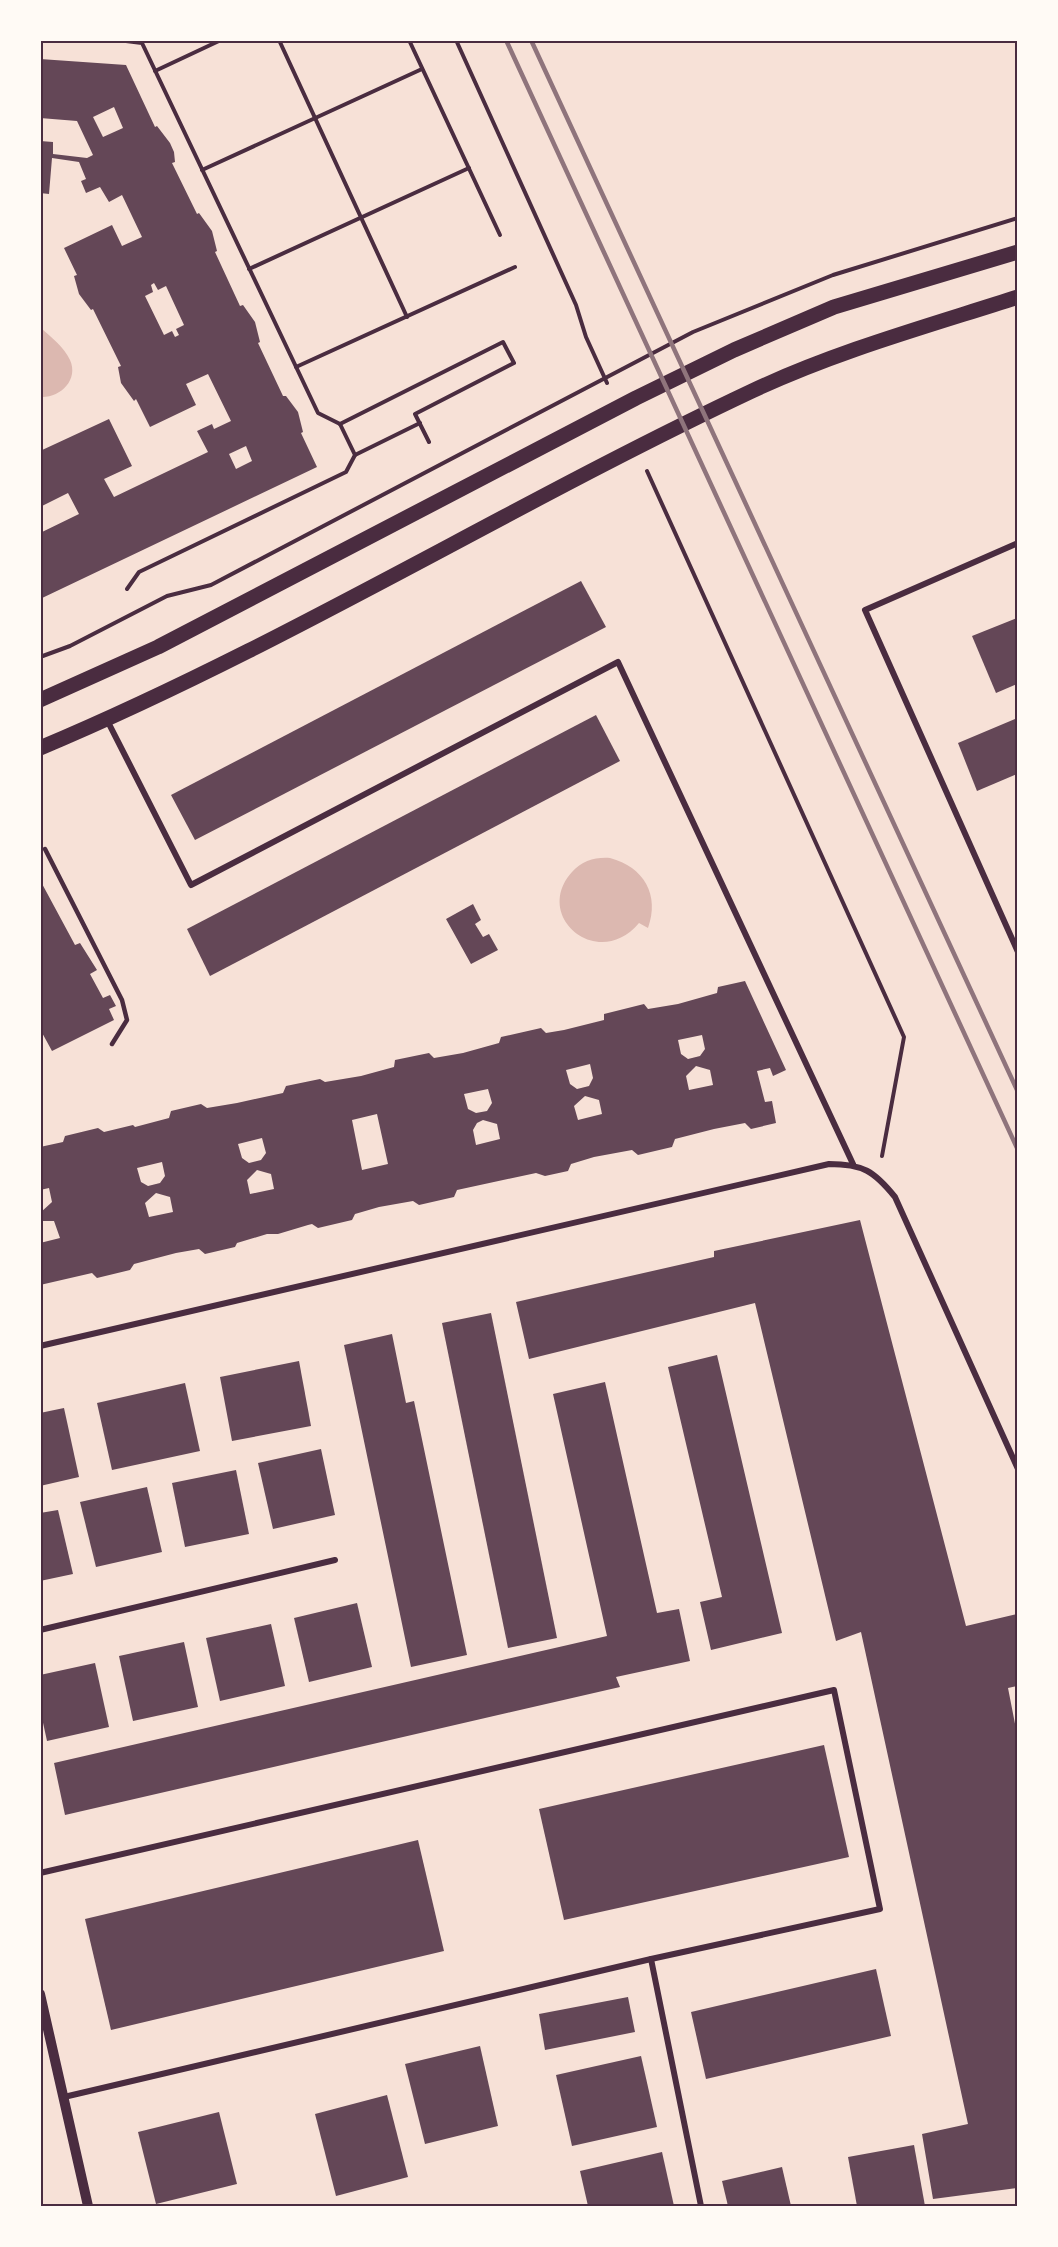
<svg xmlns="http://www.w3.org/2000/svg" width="1058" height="2247" font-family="'IBM Plex Sans',sans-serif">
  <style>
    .water { fill: #dcb8b0 }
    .building { fill: #644757; fill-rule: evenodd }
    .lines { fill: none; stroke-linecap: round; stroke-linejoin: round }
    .path { stroke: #4a2c40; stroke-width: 4 }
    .service { stroke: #4a2c40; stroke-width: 4.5 }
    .minor { stroke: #4a2c40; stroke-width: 6 }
    .tertiary { stroke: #4a2c40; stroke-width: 10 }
    .primary { stroke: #4a2c40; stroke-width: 15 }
    .rail { stroke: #8f747c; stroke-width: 4.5 }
    .neatline { fill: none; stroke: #4a2c40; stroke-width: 2 }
  </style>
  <rect width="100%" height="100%" fill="#f7e1d7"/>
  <g class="water">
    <path d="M41,328C51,337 64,347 70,360C79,380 60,398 41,397Z"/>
    <path d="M610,858C644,867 660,895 648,928L639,923C598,972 532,916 572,872C582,861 595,857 610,858Z"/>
  </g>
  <g class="building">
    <path d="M40,59L126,65L155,127L157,126L170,143L174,152L175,162L172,163L197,214L199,213L212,231L217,251L215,252L240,306L243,305L255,322L260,342L258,343L283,396H286L298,412L303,432L301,433L317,467L40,599V533L79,514L68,493L40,507V451L109,419L132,466L104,479L114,497L208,452L197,431L212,424L214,429L231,421L208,374L186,384L196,405L150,427L136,399L134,401L121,383L118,367L121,366L93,309L91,310L79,294L74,276L77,275L64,248L112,225L122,246L142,237L122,195L109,202L100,187L86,193L81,181L86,179L79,162L52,158L49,194L40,193V141L53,142V154L87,158L93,155L77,121L40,118ZM114,107L123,128L103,137L93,117ZM154,283L158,290L166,286L184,325L176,329L179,335L175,337L172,331L164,335L145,296L153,292L151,285ZM246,446L252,461L236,469L229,454Z"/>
    <polygon points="581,581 606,627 195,840 171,795"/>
    <polygon points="1017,618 1017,684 996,693 972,636"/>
    <polygon points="596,715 620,761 210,976 187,929"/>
    <polygon points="1015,719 1017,726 1017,774 977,791 958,743"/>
    <polygon points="40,880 75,945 80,943 97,970 90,974 103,998 110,995 116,1006 109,1009 114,1020 52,1051 40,1029"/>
    <polygon points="473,904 481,920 475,924 483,937 489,934 498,950 471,964 446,919"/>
    <path d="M745,981L786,1070L773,1076L770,1068L757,1071L765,1102L772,1101L776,1123L751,1129L745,1123L714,1129L675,1139L672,1147L638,1155L632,1150L594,1157L571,1164L568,1171L545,1176L536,1173L457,1190L454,1197L419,1205L413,1201L379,1207L355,1214L352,1220L318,1228L312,1224L308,1225L278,1234H267L237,1243L235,1247L205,1254L199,1249L176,1253L134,1264L130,1270L97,1278L92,1273L40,1285V1243L60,1238L54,1221H40V1213L52,1202L49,1188L40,1190V1147L63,1142L65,1136L98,1128L104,1132L133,1125L135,1127L169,1118L171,1111L201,1104L207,1108L237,1103L283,1093L286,1086L320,1079L325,1082L361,1076L394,1067L395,1060L429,1053L434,1058L463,1053L499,1043L501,1037L541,1028L546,1033L564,1030L604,1020V1014L644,1004L648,1009L678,1004L717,993L718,987ZM702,1035L705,1049L700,1056L688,1059L681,1054L678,1040ZM590,1064L593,1078L589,1086L577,1089L570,1084L566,1070ZM696,1066L710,1070L713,1085L689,1090L686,1076ZM488,1089L492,1103L487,1111L476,1113L468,1109L464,1094ZM585,1096L599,1100L602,1114L578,1120L574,1106ZM377,1114L388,1164L362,1170L352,1120ZM483,1120L497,1124L500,1139L476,1145L473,1130L477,1123ZM262,1138L266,1153L261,1160L249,1163L242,1158L238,1144ZM162,1162L165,1176L160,1183L148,1186L141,1182L137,1168ZM257,1170L271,1174L274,1189L250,1194L247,1180ZM156,1193L170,1197L173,1212L149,1217L145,1203Z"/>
    <polygon points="860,1220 966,1626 1017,1614 1017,1686 1008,1688 1017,1734 1017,2188 933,2199 922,2134 968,2124 861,1632 836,1641 755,1303 529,1359 516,1302 714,1257 714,1251"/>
    <polygon points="491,1313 557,1638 508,1648 442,1323"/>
    <polygon points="392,1334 406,1403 414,1401 467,1655 411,1667 344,1345"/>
    <polygon points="717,1355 782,1633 711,1650 700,1602 722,1597 668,1367"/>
    <polygon points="299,1361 311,1426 232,1441 220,1377"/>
    <polygon points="605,1382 657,1613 679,1609 690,1661 616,1677 620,1687 65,1815 54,1763 607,1636 553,1394"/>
    <polygon points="185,1383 200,1451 112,1470 97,1403"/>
    <polygon points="64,1408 79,1477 40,1486 40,1413"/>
    <polygon points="321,1449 335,1515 273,1529 258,1463"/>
    <polygon points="236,1470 249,1534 185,1547 172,1483"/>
    <polygon points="147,1487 162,1552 96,1567 80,1502"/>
    <polygon points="58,1510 73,1574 40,1581 40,1513"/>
    <polygon points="357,1603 372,1667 309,1682 294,1618"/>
    <polygon points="271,1624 285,1686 220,1701 206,1638"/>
    <polygon points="184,1642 198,1707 133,1721 119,1656"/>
    <polygon points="95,1663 109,1727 47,1741 40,1709 40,1675"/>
    <polygon points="824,1745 849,1857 564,1920 539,1809"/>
    <polygon points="418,1840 444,1951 111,2030 85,1919"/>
    <polygon points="876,1969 891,2036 706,2079 691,2012"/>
    <polygon points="628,1997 635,2032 545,2050 539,2014"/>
    <polygon points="480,2046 498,2126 425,2144 405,2064"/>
    <polygon points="641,2056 657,2127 572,2146 556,2075"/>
    <polygon points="387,2095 408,2177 336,2196 315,2114"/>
    <polygon points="219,2112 237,2184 156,2204 138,2132"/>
    <polygon points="914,2145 925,2206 857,2206 848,2157"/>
    <polygon points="662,2152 674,2206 588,2206 580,2171"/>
    <polygon points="782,2167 791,2206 728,2206 722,2181"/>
  </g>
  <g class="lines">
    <g class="path">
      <polyline points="118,40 142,43 318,413 340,424 355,455"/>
      <polyline points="279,40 407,317"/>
      <polyline points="409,40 500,235"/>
      <polyline points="456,40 576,305 586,337 607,383"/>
      <polyline points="155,71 221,40"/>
      <polyline points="202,170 422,69"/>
      <polyline points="249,269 469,168"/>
      <polyline points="296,367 515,267"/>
      <polyline points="340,424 503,342 514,363 415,414 429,442"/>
      <polyline points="647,471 904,1037 882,1156"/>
      <polyline points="127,589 139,572 346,472 355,455 420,423"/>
      <polyline points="40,657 70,646 167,596 211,585 693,332 833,275 1018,218"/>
    </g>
    <polyline class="service" points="45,849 122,1000 127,1020 112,1044"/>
    <g class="minor">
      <polyline points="1018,543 865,610 1018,952"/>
      <polyline points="107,720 191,885 618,662 853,1164"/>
      <path d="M40,1346L829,1164C863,1164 874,1171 895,1197L1018,1469"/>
      <polyline points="40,1630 335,1560"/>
      <polyline points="40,1873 834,1690 880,1909 651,1959 64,2097"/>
      <polyline points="651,1959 701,2206"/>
    </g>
    <polyline class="tertiary" points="40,1994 88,2206"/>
    <g class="primary">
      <polyline points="40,700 158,647 636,398 734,350 834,307 1018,252"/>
      <path d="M40,748C285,645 512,504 752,391C837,351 928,326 1018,297"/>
    </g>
    <g class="rail">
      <polyline points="506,40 1018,1150"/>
      <polyline points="531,40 1018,1092"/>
    </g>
  </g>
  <rect width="1058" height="2247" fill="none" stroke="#fffaf5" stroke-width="84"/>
  <rect x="42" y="42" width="974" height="2163" class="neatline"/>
</svg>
